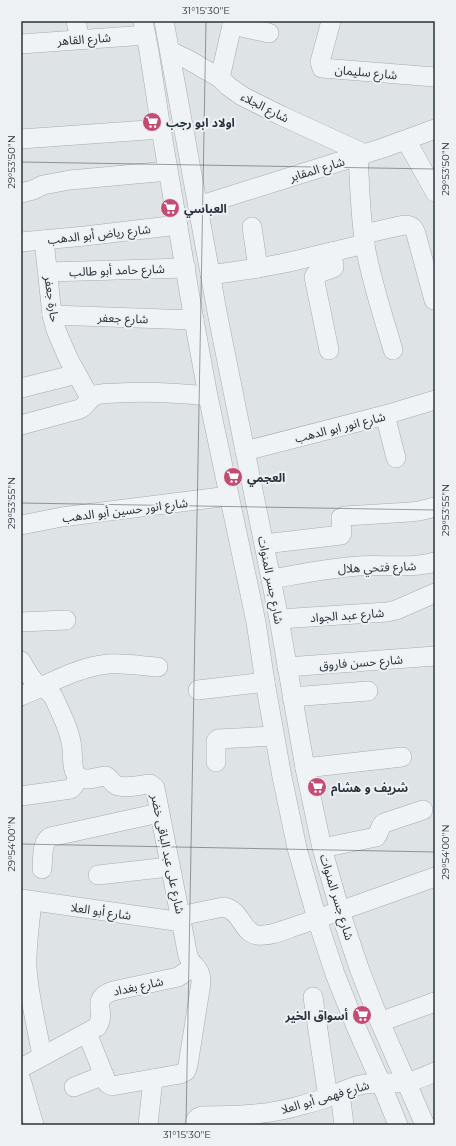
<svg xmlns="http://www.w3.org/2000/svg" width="456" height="1146" font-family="Montserrat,'Noto Sans Arabic',sans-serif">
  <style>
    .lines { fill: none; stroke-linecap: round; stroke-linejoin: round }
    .minor-casing { stroke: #a4abb0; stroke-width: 20 }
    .minor { stroke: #f0f3f5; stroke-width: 19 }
    .ticks { fill: none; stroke: #29333c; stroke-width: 1; stroke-opacity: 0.45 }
    .labels { text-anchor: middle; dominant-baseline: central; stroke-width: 4; stroke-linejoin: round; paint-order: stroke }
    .street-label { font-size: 12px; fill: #29333c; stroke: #edf1f4 }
    .poi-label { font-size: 12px; font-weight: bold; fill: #29333c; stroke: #edf1f4; text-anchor: start }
    .neatline { fill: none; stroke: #29333c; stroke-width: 1.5 }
    .ticks-label { font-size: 10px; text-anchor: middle; fill: #29333c }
  </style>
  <rect width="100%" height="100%" fill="#dee3e6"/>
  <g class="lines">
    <g class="minor-casing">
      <g id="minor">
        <polyline points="76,21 80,39"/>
        <polyline points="143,21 149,51 161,129 194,320 208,396 256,622 265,682 282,777 297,848 317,919 335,974 357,1029 381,1083 398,1125"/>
        <polyline points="164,21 218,317 279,619 305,768 322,848 340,911 359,968 380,1022 425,1125"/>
        <polyline points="331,21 320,62 322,68 435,77"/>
        <polyline points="232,25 269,33"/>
        <polyline points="21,44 146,35"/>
        <polyline points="170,51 187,59 220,78 228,86 242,96 282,116 365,154"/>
        <polyline points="220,78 233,21"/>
        <polyline points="21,139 161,129"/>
        <polyline points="406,140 435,192"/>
        <path d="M358,156C360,186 360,216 365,245C371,281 383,315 393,350"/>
        <polyline points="21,193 33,190 43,185 70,180 168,171"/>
        <polyline points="198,206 383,148 435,129"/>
        <polyline points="252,227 258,268"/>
        <path d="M364,234L404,225C411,225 414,227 416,234L434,300"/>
        <polyline points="44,240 52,315 56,330 68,358 90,398"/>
        <polyline points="21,242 85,236 178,225"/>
        <polyline points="48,272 186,268"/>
        <polyline points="210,275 258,268 285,263 365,244"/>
        <polyline points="52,315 194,320"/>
        <polyline points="329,350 314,277 316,274 333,268 334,267 332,252"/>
        <polyline points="21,388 77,374"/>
        <polyline points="385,415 396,458"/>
        <path d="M21,425L80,409C87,405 89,398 96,395C103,393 111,393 118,393C148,391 179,393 208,396"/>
        <polyline points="245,451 385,415 435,400"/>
        <polyline points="21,525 62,517 229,496"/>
        <polyline points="264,544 341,535 342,533 341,518 345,516 410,512 419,511 435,507"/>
        <path d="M271,579C300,574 329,568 359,566C384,564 410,569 435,562"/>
        <polyline points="279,619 387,612 396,610 435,593"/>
        <polyline points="21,622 66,620"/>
        <path d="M21,661C25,668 29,676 35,682C42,690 48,687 54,698C61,714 70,730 72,748C73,756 71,772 79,777C87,782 98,776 106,776C110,778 112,783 116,785C124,789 141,785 150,784L155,788L188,956C191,964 194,964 198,970C201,974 201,979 201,983L188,1065L186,1071L180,1074L112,1086L107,1083L87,1033"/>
        <polyline points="287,667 435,656"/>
        <polyline points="198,690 265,682"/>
        <path d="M21,696C49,684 77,667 108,664C125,663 142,666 158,667"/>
        <polyline points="292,697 368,691"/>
        <polyline points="216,762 216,741 218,739 274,736"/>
        <polyline points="305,768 402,757"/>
        <polyline points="21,796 71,789 75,784 78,777"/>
        <path d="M322,848L376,837C380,833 379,826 384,823L423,810"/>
        <path d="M42,869C43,859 41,843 50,837L159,813"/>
        <polyline points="98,875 169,867"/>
        <polyline points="21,899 182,922"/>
        <path d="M32,901C30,923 26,946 27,968C29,998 37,1027 42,1056"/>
        <path d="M180,916L223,907C242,910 241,932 257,935C270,937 286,929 299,925C344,910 390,893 435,877"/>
        <polyline points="313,997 328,1097"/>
        <polyline points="380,1022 435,1002"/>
        <path d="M21,1068L97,1027C108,1011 88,1000 113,991L178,977L194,966"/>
        <polyline points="21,1080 34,1125"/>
        <polyline points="74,1087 104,1075"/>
        <polyline points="340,1093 344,1125"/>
        <polyline points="148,1125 153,1079"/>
        <path d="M195,1125C195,1120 197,1117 202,1116C235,1116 270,1115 302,1105C310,1103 318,1101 326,1098C337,1094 348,1088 360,1085C376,1082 391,1084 406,1082C416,1081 426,1076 435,1072"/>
      </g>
    </g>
    <use href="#minor" class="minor"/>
  </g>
  <path class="ticks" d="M21,162L435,169M21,503L435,510M21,844L435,852M186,1125L206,21"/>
  <defs>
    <g id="supermarket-disc" transform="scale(1)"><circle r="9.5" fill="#c34c72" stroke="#edf1f4"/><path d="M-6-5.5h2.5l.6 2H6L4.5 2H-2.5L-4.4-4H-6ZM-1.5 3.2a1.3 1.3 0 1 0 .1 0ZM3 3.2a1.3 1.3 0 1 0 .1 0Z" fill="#fff"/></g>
  </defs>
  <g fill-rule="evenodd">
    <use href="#supermarket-disc" x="152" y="122"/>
    <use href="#supermarket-disc" x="170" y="208"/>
    <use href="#supermarket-disc" x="233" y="477"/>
    <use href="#supermarket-disc" x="317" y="787"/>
    <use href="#supermarket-disc" x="362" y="1015"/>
  </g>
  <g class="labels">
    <g class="street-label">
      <text transform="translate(84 39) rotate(-4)">شارع القاهر</text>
      <text transform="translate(366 72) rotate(5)">شارع سليمان</text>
      <text transform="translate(265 107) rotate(27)">شارع الجلاء</text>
      <text transform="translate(317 169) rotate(-17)">شارع المقابر</text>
      <text transform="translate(99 234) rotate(-6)">شارع رياض أبو الدهب</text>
      <text transform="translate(117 270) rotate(-2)">شارع حامد أبو طالب</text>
      <text transform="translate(52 299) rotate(82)">حارة جعفر</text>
      <text transform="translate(123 318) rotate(2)">شارع جعفر</text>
      <text transform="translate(340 427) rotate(-14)">شارع انور ابو الدهب</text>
      <text transform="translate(125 510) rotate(-7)">شارع انور حسين أبو الدهب</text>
      <text transform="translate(377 567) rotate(-2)">شارع فتحي هلال</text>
      <text transform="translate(271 580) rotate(79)">شارع جسر المنوات</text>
      <text transform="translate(347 615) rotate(-4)">شارع عبد الجواد</text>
      <text transform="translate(361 662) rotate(-4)">شارع حسن فاروق</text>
      <text transform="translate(168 854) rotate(78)">شارع على عبد الباقى خضر</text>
      <text transform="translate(337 897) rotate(73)">شارع جسر المنوات</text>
      <text transform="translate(101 911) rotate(8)">شارع أبو العلا</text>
      <text transform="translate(138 986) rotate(-12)">شارع بغداد</text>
      <text transform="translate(325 1097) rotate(-16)">شارع فهمى أبو العلا</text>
    </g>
    <g class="poi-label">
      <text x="166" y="122">اولاد ابو رجب</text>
      <text x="184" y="208">العباسي</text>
      <text x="247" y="477">العجمي</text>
      <text x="331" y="787">شريف و هشام</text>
      <text x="348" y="1015" text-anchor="end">أسواق الخير</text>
    </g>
  </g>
  <rect width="456" height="1146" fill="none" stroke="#edf1f4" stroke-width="44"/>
  <rect x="22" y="22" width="412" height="1102" class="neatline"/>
  <g class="ticks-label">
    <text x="206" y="14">31°15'30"E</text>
    <text transform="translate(11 162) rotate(-90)" y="4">29°53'50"N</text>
    <text transform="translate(445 169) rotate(-90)" y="4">29°53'50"N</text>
    <text transform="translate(11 503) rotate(-90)" y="4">29°53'55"N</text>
    <text transform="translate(445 510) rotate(-90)" y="4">29°53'55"N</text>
    <text transform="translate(11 844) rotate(-90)" y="4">29°54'00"N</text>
    <text transform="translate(445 852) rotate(-90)" y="4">29°54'00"N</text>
    <text x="187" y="1138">31°15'30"E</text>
  </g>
</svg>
